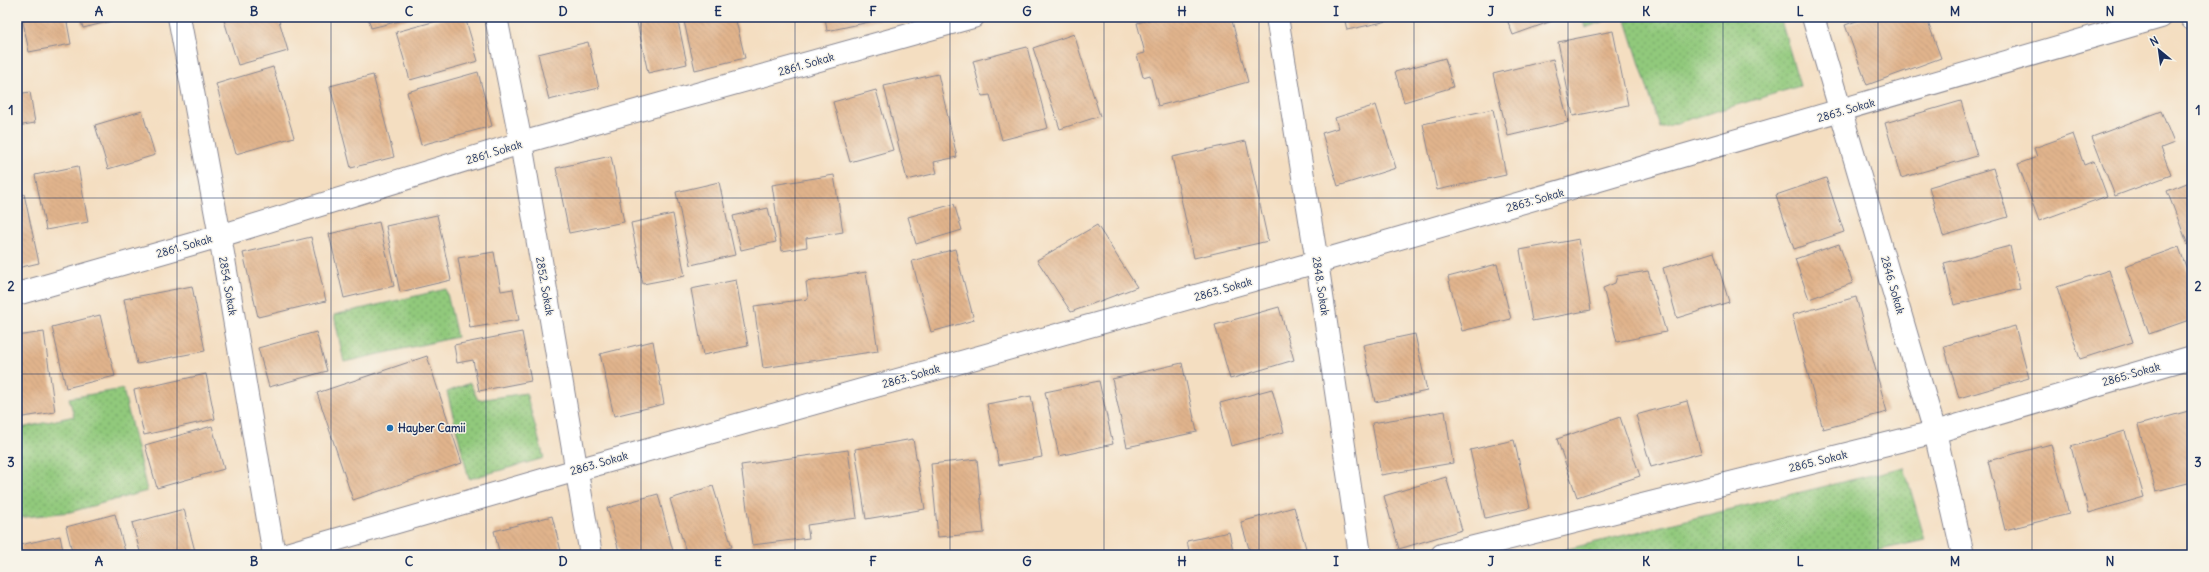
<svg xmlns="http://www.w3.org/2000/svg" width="2209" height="572" font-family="Delius,sans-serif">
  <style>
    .garden { fill: url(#garden-dots); stroke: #567c6d }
    .building { fill: url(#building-back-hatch) }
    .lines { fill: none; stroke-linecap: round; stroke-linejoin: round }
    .minor-casing { stroke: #888690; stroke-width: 24 }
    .minor { stroke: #fff; stroke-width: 22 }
    .grid { fill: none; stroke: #1b2f5e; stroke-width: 1; stroke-opacity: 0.55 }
    .poi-dot { fill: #1f6fb2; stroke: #f7f3e8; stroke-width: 1.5 }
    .labels { text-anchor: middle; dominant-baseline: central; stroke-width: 3; stroke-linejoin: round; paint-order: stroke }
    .street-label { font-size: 11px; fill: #1b2f5e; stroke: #f7f3e8 }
    .poi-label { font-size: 11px; font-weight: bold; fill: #1b2f5e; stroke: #f7f3e8; text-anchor: start }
    .neatline { fill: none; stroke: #1b2f5e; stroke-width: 1.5 }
    .grid-label { font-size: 13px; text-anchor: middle; font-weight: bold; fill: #1b2f5e }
  </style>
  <defs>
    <pattern id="garden-dots" width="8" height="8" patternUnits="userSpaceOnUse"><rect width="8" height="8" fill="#91c97c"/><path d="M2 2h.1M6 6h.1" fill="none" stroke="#76a469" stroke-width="1.8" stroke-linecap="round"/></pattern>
    <pattern id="building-back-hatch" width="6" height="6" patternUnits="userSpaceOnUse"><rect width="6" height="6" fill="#e1b48c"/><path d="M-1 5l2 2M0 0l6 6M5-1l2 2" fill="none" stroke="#c09b7b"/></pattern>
  </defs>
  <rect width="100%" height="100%" fill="#f7f3e8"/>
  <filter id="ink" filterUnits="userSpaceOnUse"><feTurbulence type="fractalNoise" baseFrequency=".025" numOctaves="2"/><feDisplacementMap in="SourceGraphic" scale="8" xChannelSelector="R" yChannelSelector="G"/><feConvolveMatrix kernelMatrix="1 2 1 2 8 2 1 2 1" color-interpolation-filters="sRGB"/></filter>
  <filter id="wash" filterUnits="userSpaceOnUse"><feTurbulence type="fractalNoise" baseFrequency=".012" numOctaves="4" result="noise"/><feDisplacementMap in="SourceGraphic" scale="16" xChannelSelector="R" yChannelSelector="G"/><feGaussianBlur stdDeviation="0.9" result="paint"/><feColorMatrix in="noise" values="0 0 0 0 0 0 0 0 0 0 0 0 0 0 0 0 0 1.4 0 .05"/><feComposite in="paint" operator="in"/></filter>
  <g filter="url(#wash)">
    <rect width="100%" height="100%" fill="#f4dec1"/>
    <g class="garden">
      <polygon points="1582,17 1615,17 1585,28"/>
      <polygon points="1625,17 1780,17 1800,86 1660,128"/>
      <polygon points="446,289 457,337 344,362 334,315"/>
      <polygon points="470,383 478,400 526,393 544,458 469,479 447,392"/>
      <polygon points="123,389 147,491 70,512 17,518 17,429 74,416 69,398"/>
      <polygon points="1904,467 1925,540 1857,555 1543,555"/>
    </g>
    <g id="blocks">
      <g class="building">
        <polygon points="22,17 66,17 71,44 29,52"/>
        <polygon points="80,17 124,17 124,18 83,28"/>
        <polygon points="223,17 278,17 288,51 238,65"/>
        <polygon points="368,17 412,17 412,18 371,28"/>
        <polygon points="451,17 465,17 478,61 410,80 396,32"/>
        <polygon points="636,17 677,17 687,64 648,73"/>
        <polygon points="683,17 735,17 745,58 695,70"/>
        <polygon points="825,17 888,17 888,18 827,31"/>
        <polygon points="1160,17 1231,17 1248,82 1158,106 1150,75 1143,77 1137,55 1145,53 1137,23"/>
        <polygon points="1344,17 1401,17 1401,18 1347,30"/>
        <polygon points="1506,17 1563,17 1513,35"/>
        <polygon points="1868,17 1926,17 1941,58 1867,85 1845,25"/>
        <polygon points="1613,31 1628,105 1573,116 1558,42"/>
        <polygon points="1074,34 1100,116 1060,129 1033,48"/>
        <polygon points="588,42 599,88 549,100 538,54"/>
        <polygon points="1027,47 1048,128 1002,140 990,95 982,96 973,61"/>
        <polygon points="1445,58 1453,87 1404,102 1395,72"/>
        <polygon points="1553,59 1568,122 1508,136 1493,74"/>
        <polygon points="273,67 294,137 236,154 216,84"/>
        <polygon points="478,72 492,126 421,145 407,92"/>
        <polygon points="938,74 957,157 934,162 937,173 907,180 884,86"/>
        <polygon points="373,75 394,157 351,168 330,86"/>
        <polygon points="876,90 893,150 850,162 833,102"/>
        <polygon points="30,92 35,123 17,126 17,94"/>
        <polygon points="1961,101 1977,156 1901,178 1885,123"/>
        <polygon points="1376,105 1396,168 1338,186 1322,133 1338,128 1335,118"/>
        <polygon points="1493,109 1506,175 1437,190 1423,124"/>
        <polygon points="142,111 155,155 108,169 95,125"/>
        <polygon points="2161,111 2174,143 2161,148 2171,175 2115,196 2092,137"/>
        <polygon points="2073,134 2084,165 2094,161 2107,196 2039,221 2018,164 2037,157 2034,148"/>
        <polygon points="1246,141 1268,241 1194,258 1172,157"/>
        <polygon points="611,156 624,222 569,233 556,168"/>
        <polygon points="78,166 88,222 46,230 35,175"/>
        <polygon points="1993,168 2008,217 1943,236 1929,187"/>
        <polygon points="834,175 843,232 806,238 807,247 782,251 772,185"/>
        <polygon points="1826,178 1844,232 1794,249 1776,195"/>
        <polygon points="2192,181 2192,243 2188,245 2167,191"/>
        <polygon points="719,182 735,255 691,265 676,192"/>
        <polygon points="24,194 39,263 17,268 17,196"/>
        <polygon points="954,204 962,230 916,244 908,217"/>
        <polygon points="768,208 776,242 741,250 733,216"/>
        <polygon points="673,214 685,276 643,284 631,223"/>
        <polygon points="437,215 451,280 400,292 386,226"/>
        <polygon points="379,222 394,286 344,298 329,234"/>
        <polygon points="1097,225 1137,287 1071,312 1037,260"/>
        <polygon points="311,237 326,301 258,317 243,253"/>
        <polygon points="1579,239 1591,310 1532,321 1520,250"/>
        <polygon points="1839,244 1853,283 1809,299 1795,259"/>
        <polygon points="2010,246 2020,289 1954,305 1944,263"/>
        <polygon points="2179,247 2192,284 2192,319 2149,334 2125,266"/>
        <polygon points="955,249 974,320 931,332 912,261"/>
        <polygon points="494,252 501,291 513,289 519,320 470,328 458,258"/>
        <polygon points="1714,252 1729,302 1677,318 1663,268"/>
        <polygon points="1497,264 1511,319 1462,331 1448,277"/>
        <polygon points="2109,270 2133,342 2080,359 2057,287"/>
        <polygon points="1648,271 1666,332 1617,342 1603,288 1615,283 1617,276"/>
        <polygon points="866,272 878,351 763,368 754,306 808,299 806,282"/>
        <polygon points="736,280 748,346 703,355 691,289"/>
        <polygon points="192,286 205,351 137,364 124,299"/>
        <polygon points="1856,297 1887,412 1823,429 1792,315"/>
        <polygon points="1279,307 1294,360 1230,379 1215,325"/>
        <polygon points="100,315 115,376 66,388 52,327"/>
        <polygon points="2015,326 2029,378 1959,398 1944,346"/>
        <polygon points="44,332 55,412 17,418 17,336"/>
        <polygon points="316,332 327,371 269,387 258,348"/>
        <polygon points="522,332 531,381 479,391 473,360 457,363 454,345"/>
        <polygon points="1415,334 1427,391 1375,402 1363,345"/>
        <polygon points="653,341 664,404 614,416 600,354"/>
        <polygon points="427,356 462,463 353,500 317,393"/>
        <polygon points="1182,363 1197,432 1127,447 1112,379"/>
        <polygon points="206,374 215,419 144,435 134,390"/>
        <polygon points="1099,381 1113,444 1059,456 1045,392"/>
        <polygon points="1272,389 1284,432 1231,446 1220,403"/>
        <polygon points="1031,396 1042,457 999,465 987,404"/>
        <polygon points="1687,401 1701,453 1651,467 1636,415"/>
        <polygon points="2192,410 2192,482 2156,491 2138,425"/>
        <polygon points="1445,411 1453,463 1381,475 1372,423"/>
        <polygon points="1620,417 1640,476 1577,497 1557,439"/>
        <polygon points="212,426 224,469 157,488 145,445"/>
        <polygon points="2125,431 2144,497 2089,513 2071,447"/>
        <polygon points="913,439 925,509 866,519 855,449"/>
        <polygon points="1514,440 1530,508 1485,518 1470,450"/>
        <polygon points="2051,444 2069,514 2005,530 1988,461"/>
        <polygon points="848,450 857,518 807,525 809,538 752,545 741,465"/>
        <polygon points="977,459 984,533 938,537 931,464"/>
        <polygon points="1446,477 1462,530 1399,549 1384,496"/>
        <polygon points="713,486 732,547 705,555 687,555 670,499"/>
        <polygon points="658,494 674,555 620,555 607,508"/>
        <polygon points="1294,507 1308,555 1251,555 1241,522"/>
        <polygon points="184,509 196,555 141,555 132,523"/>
        <polygon points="115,514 126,555 73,555 66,527"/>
        <polygon points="552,516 562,555 500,555 494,531"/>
        <polygon points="1229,532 1234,555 1190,555 1187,541"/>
        <polygon points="60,536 64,555 23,555 20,545"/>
      </g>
    </g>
  </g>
  <g filter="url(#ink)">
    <use href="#blocks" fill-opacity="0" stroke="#888690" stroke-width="1"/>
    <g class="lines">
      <g class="minor-casing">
        <g id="minor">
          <polyline points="179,17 220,236 274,555"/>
          <polyline points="496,17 521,143 591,555"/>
          <polyline points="1277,17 1317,262 1360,555"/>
          <polyline points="1813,17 1935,432 1963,555"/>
          <polyline points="2191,17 2192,19"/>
          <polyline points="17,294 220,236 521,143 973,17"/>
          <polyline points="283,555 577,470 1317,262 2161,17"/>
          <polyline points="1442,555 1935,432 2192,357"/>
        </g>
      </g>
      <use href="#minor" class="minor"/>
    </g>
  </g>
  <path class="grid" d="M177,17V555M331,17V555M486,17V555M641,17V555M795,17V555M950,17V555M1104,17V555M1259,17V555M1414,17V555M1568,17V555M1723,17V555M1878,17V555M2032,17V555M17,198H2192M17,374H2192"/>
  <circle class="poi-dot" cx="390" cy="428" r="4"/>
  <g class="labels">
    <g class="street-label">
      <text transform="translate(806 64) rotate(-16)">2861. Sokak</text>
      <text transform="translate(1846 110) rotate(-16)">2863. Sokak</text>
      <text transform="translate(494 152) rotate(-17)">2861. Sokak</text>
      <text transform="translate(1535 200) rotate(-16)">2863. Sokak</text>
      <text transform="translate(184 246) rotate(-16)">2861. Sokak</text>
      <text transform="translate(1893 285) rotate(74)">2846. Sokak</text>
      <text transform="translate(228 286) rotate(80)">2854. Sokak</text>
      <text transform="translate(545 286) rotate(80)">2852. Sokak</text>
      <text transform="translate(1321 286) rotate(81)">2848. Sokak</text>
      <text transform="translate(1223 289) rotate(-16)">2863. Sokak</text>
      <text transform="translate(2131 374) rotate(-16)">2865. Sokak</text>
      <text transform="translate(911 376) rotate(-16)">2863. Sokak</text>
      <text transform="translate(1818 461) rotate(-14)">2865. Sokak</text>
      <text transform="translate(599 463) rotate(-16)">2863. Sokak</text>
    </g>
    <g class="poi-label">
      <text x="398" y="428">Hayber Camii</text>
    </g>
  </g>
  <rect width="2209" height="572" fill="none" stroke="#f7f3e8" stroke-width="44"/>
  <g transform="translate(2159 50) rotate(331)" stroke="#f7f3e8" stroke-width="3" paint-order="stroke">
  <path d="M0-3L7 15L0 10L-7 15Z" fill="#1b2f5e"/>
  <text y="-6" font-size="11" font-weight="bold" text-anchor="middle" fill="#1b2f5e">N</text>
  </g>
  <rect x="22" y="22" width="2165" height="528" class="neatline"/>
  <g class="grid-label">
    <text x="99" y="16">A</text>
    <text x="254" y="16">B</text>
    <text x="409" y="16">C</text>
    <text x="563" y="16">D</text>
    <text x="718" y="16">E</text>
    <text x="873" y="16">F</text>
    <text x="1027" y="16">G</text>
    <text x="1182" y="16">H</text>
    <text x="1336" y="16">I</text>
    <text x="1491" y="16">J</text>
    <text x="1646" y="16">K</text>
    <text x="1800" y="16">L</text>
    <text x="1955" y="16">M</text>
    <text x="2110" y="16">N</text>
    <text x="11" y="115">1</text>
    <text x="2198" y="115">1</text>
    <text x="11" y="291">2</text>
    <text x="2198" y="291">2</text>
    <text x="11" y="467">3</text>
    <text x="2198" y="467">3</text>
    <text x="99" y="566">A</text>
    <text x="254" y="566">B</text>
    <text x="409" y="566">C</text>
    <text x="563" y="566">D</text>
    <text x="718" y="566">E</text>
    <text x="873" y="566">F</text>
    <text x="1027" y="566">G</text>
    <text x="1182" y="566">H</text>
    <text x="1336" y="566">I</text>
    <text x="1491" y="566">J</text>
    <text x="1646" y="566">K</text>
    <text x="1800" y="566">L</text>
    <text x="1955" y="566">M</text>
    <text x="2110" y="566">N</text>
  </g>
</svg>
